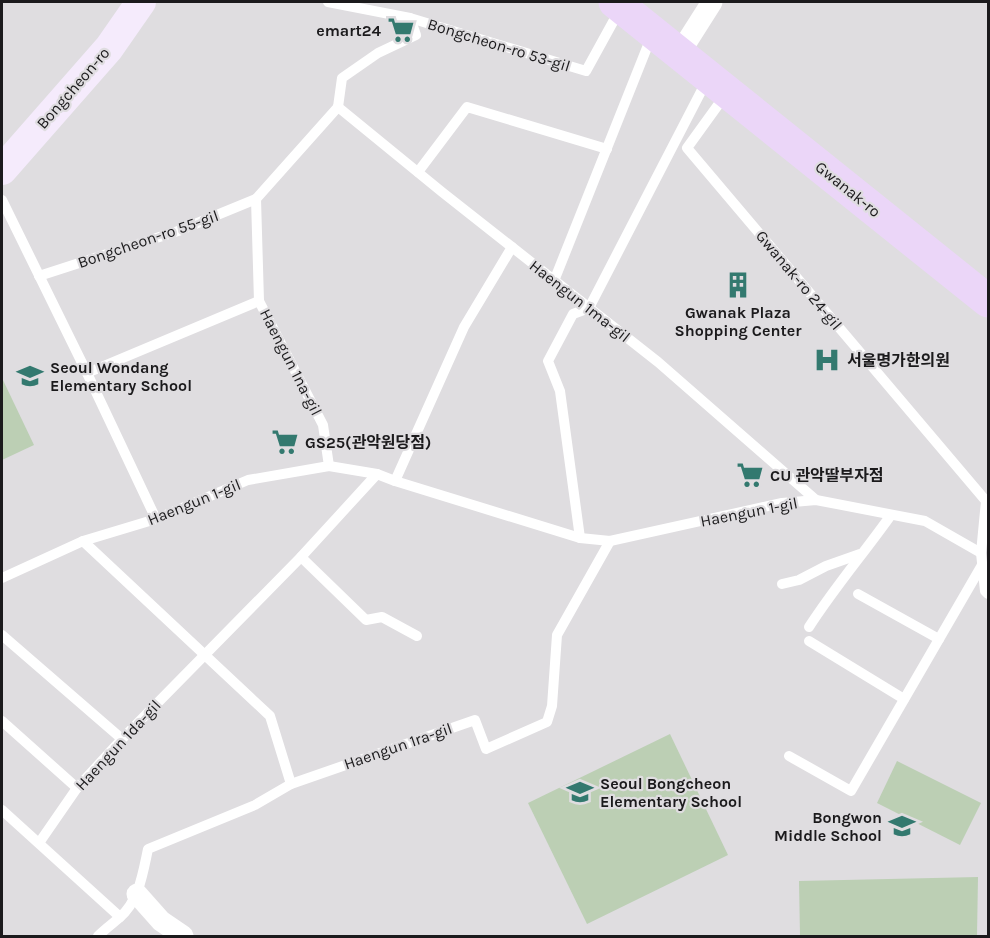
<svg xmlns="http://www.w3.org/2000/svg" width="990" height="938" font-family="Karla,'Noto Sans KR',sans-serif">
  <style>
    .green { fill: #bccfb4 }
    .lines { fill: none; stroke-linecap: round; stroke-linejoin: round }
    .lane { stroke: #fff; stroke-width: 10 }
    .street { stroke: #fff; stroke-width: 21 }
    .secondary { stroke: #f5ebfc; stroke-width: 30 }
    .primary { stroke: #ebd6f8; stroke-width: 33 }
    .labels { text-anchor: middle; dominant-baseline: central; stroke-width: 4.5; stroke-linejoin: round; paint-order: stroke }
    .poi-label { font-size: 16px; font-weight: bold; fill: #1b1a1c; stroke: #dfdde0; text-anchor: start }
    .street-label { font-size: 16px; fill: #1b1a1c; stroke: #dfdde0 }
  </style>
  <rect width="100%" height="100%" fill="#dfdde0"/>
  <g class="green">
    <polygon points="2,378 34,445 2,460"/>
    <polygon points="670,734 728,855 587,924 528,803"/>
    <polygon points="897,761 981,803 960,845 877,803"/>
    <polygon points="978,877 977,936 800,936 799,881"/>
  </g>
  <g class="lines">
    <g class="lane">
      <polyline points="328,2 410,18 586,71 619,11"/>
      <polyline points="726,94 687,148 986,501 981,553 985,591 988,594"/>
      <polyline points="338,107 442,192 658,362 816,500"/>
      <polyline points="338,107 342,78 378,53 416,35 410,18"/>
      <polyline points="418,172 467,107 607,149"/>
      <polyline points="2,200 87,373 156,519"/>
      <polyline points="39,276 178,231 256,199"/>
      <polyline points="554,281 652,35"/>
      <polyline points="87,373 259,301"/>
      <polyline points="329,466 323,425 259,301 256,199 338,107"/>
      <polyline points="395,481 464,327 512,247"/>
      <polyline points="580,538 560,391 548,361 573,314 589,308 707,80"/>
      <polyline points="83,541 270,716 291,784"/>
      <polyline points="301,557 366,620 382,617 417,636"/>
      <polyline points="2,578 83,541 156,519 248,480 329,466 377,474 395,481 580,538 610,541 782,503 816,500 925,521 981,553"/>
      <polyline points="782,584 799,580 826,566 860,554"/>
      <polyline points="858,594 939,639"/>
      <path d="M809,627C834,588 864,553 891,515"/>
      <polyline points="2,635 122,739"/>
      <polyline points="809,641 904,699"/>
      <polyline points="2,721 77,788"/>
      <polyline points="789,756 851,791 982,565"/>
      <polyline points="2,810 120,917"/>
      <polyline points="39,843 77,788 122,739 301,557 377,474"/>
      <path d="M98,936C105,929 112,924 119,918C139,902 143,872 148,849L255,805L291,784L475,720L486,749L547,722L552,706L557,635L610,541"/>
    </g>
    <g class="street">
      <polyline points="679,54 712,2"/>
      <polyline points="137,894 161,921 183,936"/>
    </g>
    <polyline class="secondary" points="2,170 109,48 141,2"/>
    <polyline class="primary" points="615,2 988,301"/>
  </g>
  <defs>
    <g id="supermarket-bare" transform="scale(2.07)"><path d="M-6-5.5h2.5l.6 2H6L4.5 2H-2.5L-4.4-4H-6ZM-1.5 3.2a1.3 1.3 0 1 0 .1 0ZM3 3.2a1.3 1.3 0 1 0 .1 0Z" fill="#33796f" stroke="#dfdde0" stroke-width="2.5" paint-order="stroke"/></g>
    <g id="building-bare" transform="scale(2.07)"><path d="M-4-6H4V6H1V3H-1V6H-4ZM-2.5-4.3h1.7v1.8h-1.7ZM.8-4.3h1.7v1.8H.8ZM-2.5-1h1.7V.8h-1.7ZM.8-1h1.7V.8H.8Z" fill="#33796f" stroke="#dfdde0" stroke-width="2.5" paint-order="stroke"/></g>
    <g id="hospital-bare" transform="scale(2.07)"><path d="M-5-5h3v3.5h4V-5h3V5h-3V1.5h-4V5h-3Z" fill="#33796f" stroke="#dfdde0" stroke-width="2.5" paint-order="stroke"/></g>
    <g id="school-bare" transform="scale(2.07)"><path d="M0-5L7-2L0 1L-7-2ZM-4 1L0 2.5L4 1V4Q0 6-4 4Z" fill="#33796f" stroke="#dfdde0" stroke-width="2.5" paint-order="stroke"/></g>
  </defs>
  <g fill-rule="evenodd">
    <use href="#supermarket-bare" x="401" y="30"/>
    <use href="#building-bare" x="738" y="285"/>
    <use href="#hospital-bare" x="827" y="360"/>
    <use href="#school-bare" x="30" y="376"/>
    <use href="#supermarket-bare" x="285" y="442"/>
    <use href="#supermarket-bare" x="750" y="475"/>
    <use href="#school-bare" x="580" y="792"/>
    <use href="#school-bare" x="902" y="826"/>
  </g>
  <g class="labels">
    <g class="poi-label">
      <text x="381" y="30" text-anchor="end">emart24</text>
      <text x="738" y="312" text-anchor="middle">Gwanak Plaza<tspan x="738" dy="18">Shopping Center</tspan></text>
      <text x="847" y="360">서울명가한의원</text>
      <text x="50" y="367">Seoul Wondang<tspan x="50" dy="18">Elementary School</tspan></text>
      <text x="305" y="442">GS25(관악원당점)</text>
      <text x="770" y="475">CU 관악딸부자점</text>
      <text x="600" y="783">Seoul Bongcheon<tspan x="600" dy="18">Elementary School</tspan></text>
      <text x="882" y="817" text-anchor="end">Bongwon<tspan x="882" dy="18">Middle School</tspan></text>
    </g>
    <g class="street-label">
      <text transform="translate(499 45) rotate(17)">Bongcheon-ro 53-gil</text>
      <text transform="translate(73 88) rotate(-49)">Bongcheon-ro</text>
      <text transform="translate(848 189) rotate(39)">Gwanak-ro</text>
      <text transform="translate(148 239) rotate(-19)">Bongcheon-ro 55-gil</text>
      <text transform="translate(799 280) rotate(50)">Gwanak-ro 24-gil</text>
      <text transform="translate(580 301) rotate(38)">Haengun 1ma-gil</text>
      <text transform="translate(291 362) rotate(63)">Haengun 1na-gil</text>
      <text transform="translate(194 502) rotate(-22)">Haengun 1-gil</text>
      <text transform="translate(749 512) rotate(-11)">Haengun 1-gil</text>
      <text transform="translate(118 745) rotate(-47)">Haengun 1da-gil</text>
      <text transform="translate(398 746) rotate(-19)">Haengun 1ra-gil</text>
    </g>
  </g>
  <rect width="990" height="938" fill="none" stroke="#1b1a1c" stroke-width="6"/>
</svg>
